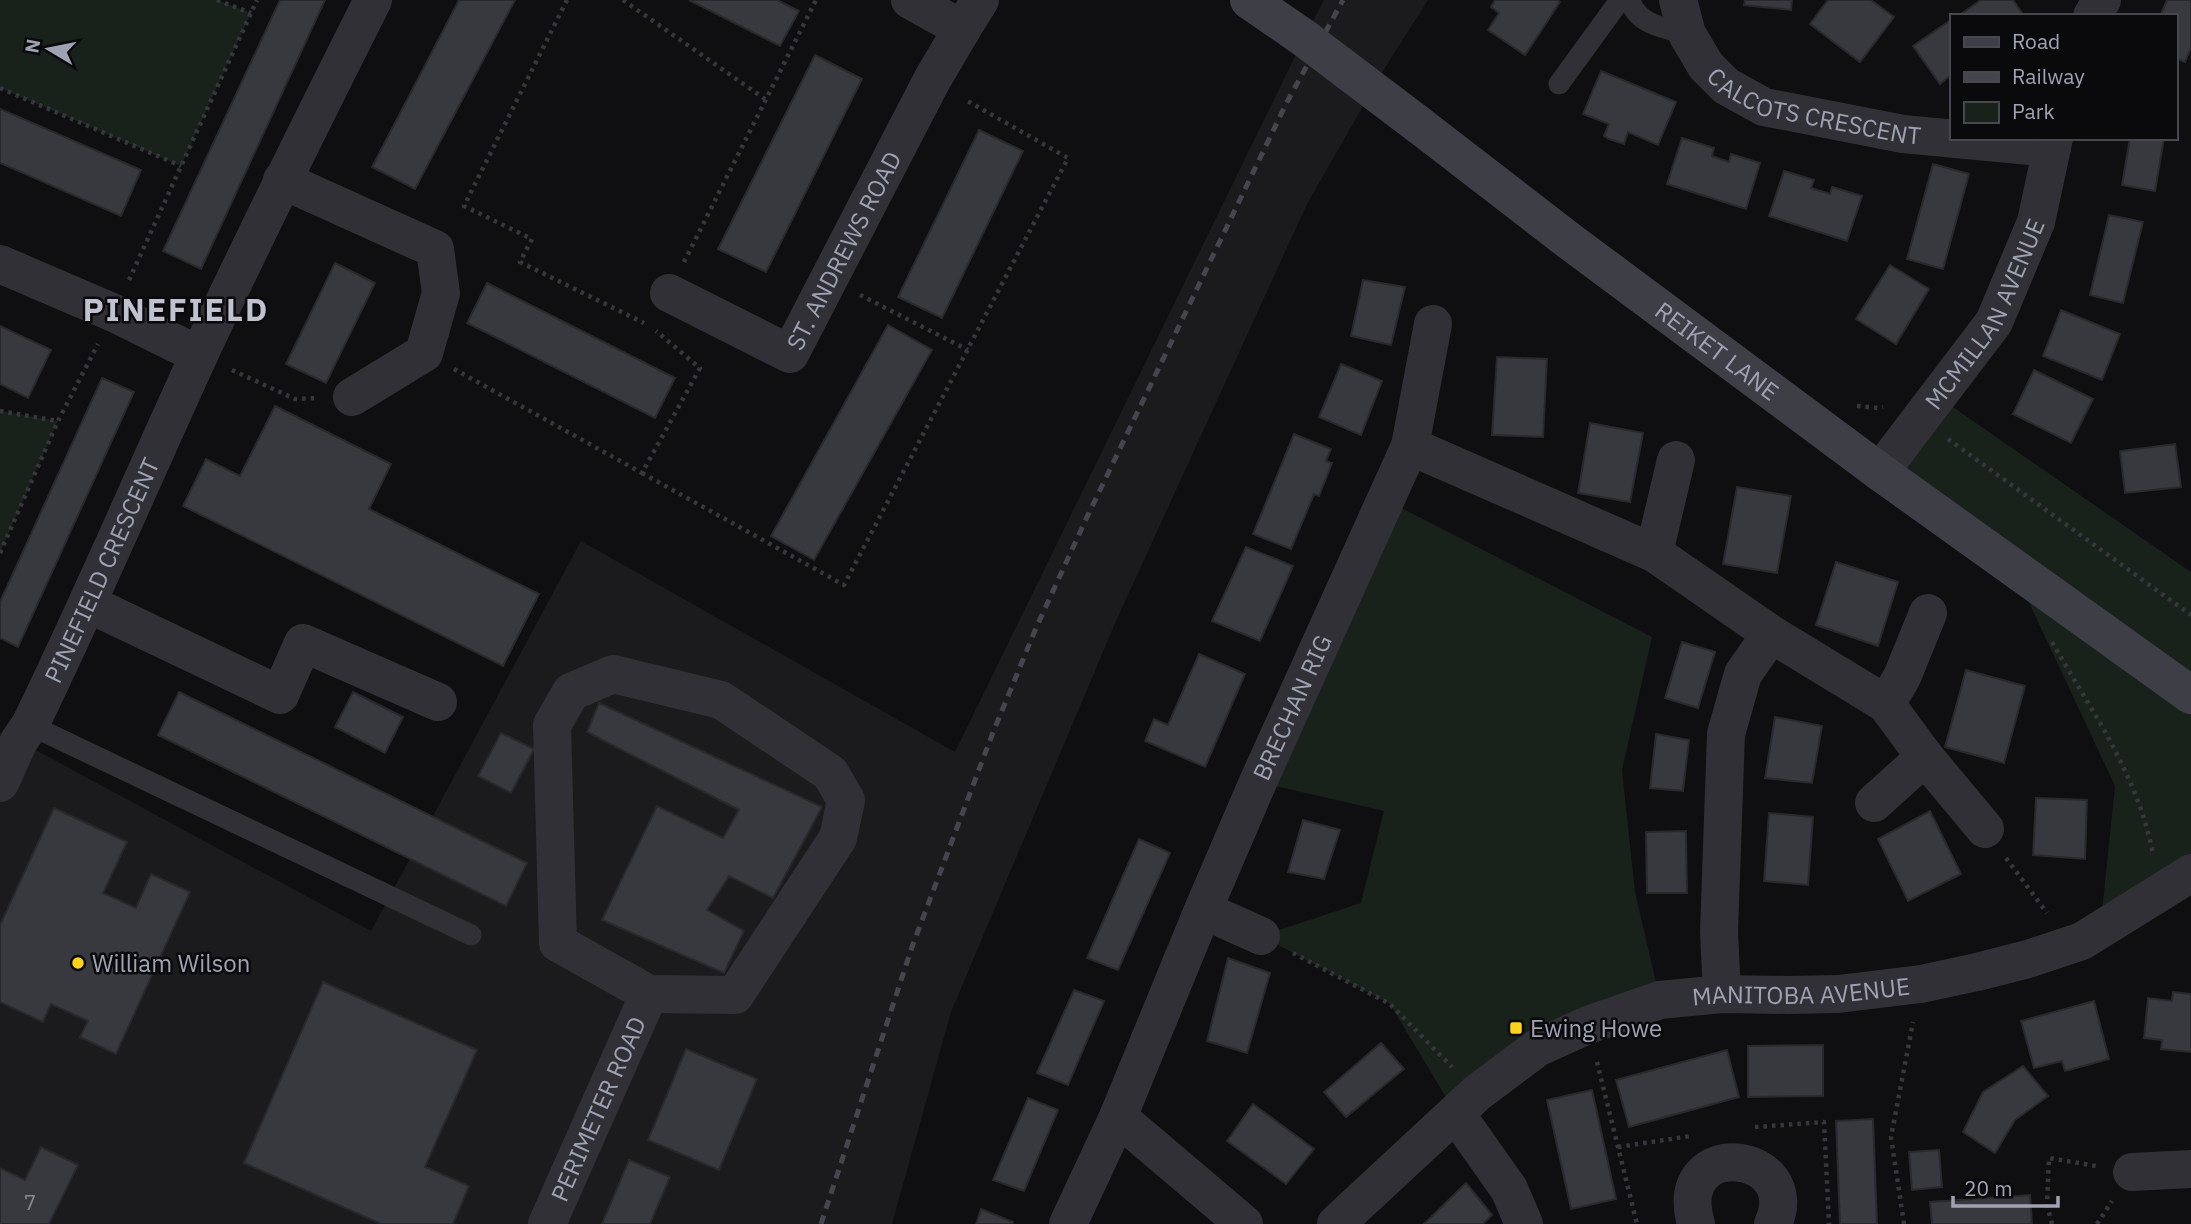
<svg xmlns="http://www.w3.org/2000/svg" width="2191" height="1224" font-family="'IBM Plex Sans',sans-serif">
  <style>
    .built { fill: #1b1b1e }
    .green { fill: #19211b }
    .building { fill: #38393f; stroke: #29292d; stroke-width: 2 }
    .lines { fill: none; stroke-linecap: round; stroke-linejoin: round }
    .path { stroke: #36373d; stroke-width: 4.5; stroke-dasharray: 3.5 5; stroke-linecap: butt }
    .lane { stroke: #303036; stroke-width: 21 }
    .street { stroke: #303036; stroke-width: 38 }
    .secondary { stroke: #3e3e46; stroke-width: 38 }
    .rail { stroke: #45454d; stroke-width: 5; stroke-dasharray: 9 7; stroke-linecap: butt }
    .secondary-bridge { stroke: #3e3e46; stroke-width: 38 }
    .poi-dot { fill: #ffd319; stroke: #0a0a0c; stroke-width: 2.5 }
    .labels { text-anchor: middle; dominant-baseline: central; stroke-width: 5; stroke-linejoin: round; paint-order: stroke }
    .number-label { font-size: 21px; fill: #858896 }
    .street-label { font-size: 24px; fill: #9fa2b3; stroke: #0a0a0c }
    .poi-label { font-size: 24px; fill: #9fa2b3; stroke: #0a0a0c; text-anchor: start }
    .district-label { font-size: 32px; font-weight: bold; letter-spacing: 2px; fill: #c0c2cf; stroke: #0a0a0c }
  </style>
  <rect width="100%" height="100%" fill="#0f0f11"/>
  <polygon class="built" points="1324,0 1428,0 1386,66 1307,204 1116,621 951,1012 892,1224 0,1224 0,733 19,741 371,931 581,541 955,752 1304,38"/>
  <g class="green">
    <polygon points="0,0 217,0 251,13 181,166 0,88"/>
    <polygon points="1937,396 2191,572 2191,877 2100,931 2115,786 2018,579 1880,472"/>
    <polygon points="0,411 58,421 0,553"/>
    <polygon points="1386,500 1652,637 1622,770 1635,892 1660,1000 1456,1114 1390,1004 1261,936 1361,903 1384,811 1258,782"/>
  </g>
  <g class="building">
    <polygon points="280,0 325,0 201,269 163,251"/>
    <polygon points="459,0 515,0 415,189 372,167"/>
    <polygon points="689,0 777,0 799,11 780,46"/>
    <polygon points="1495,0 1557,0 1560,2 1525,55 1488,30 1499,13 1491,7"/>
    <polygon points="1745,0 1792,0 1791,10 1744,5"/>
    <polygon points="1828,0 1871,0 1894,17 1860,62 1810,24"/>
    <polygon points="1981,0 2013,0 2024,16 1958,16"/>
    <polygon points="2167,0 2191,0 2191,48 2185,62 2175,58 2175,16 2160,16"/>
    <polygon points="1951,20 1951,75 1940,84 1913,46"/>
    <polygon points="815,55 862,79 766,272 718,249"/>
    <polygon points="1601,71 1676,102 1658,145 1628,132 1624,144 1609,139 1604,136 1609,124 1583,114"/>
    <polygon points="0,109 141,170 121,216 0,163"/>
    <polygon points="979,130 1023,151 942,318 898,297"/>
    <polygon points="1682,138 1714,148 1712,156 1729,162 1731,154 1760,163 1746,209 1667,184"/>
    <polygon points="2130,138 2164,138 2155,191 2122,185"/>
    <polygon points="1933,164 1969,174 1943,269 1907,259"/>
    <polygon points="1784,171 1814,180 1811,188 1830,194 1832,187 1862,196 1847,241 1769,216"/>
    <polygon points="2109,215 2143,222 2123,303 2090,295"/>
    <polygon points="335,263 375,283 326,383 286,364"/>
    <polygon points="1890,265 1929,289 1896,344 1856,319"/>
    <polygon points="1363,280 1405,287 1391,345 1351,336"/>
    <polygon points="487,283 675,378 655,418 467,323"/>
    <polygon points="2061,310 2120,334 2102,380 2043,356"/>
    <polygon points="888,325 932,350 814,560 771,536"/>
    <polygon points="0,326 51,350 28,398 0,384"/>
    <polygon points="1497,357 1547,359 1543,437 1492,435"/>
    <polygon points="1341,364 1382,381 1361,435 1319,417"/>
    <polygon points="2034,370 2093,399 2071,443 2013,414"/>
    <polygon points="102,378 134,392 18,647 0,638 0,602"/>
    <polygon points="275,406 391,464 369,509 539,594 503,666 183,506 206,459 240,476"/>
    <polygon points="1590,423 1643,433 1630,502 1578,493"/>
    <polygon points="1294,434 1331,449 1326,461 1332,463 1319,496 1314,494 1291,549 1253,534"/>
    <polygon points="2175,444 2181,487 2125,493 2120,451"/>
    <polygon points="1737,487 1791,496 1777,573 1723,564"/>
    <polygon points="1246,547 1293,566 1260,641 1212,621"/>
    <polygon points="1836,562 1898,582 1878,646 1816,625"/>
    <polygon points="1682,642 1715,652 1698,708 1665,698"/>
    <polygon points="1199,654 1245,674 1205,767 1145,741 1154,719 1168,725"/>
    <polygon points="1966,670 2025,686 2004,763 1945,747"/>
    <polygon points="179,692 527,863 506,906 158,735"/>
    <polygon points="353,692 403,717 385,753 335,727"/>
    <polygon points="599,703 822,807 773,898 729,876 707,910 744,931 724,973 602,920 657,806 723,838 739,810 587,732"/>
    <polygon points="1775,717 1822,726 1812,783 1765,778"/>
    <polygon points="501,733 534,749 511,793 478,776"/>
    <polygon points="1656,734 1689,740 1683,791 1650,788"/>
    <polygon points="2036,798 2087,800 2085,859 2033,855"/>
    <polygon points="54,808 127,842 103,893 136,908 151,874 190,892 116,1054 80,1037 88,1021 51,1004 43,1022 0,1002 0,925"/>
    <polygon points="1930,811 1961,874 1908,901 1878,839"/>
    <polygon points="1769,813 1813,817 1808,885 1764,881"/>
    <polygon points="1303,820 1340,830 1324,879 1288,872"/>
    <polygon points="1686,831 1687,893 1647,893 1646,832"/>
    <polygon points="1139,839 1170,853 1118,970 1087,958"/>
    <polygon points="1228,958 1270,973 1247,1053 1207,1041"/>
    <polygon points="323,982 477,1050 425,1167 469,1186 453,1224 381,1224 244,1163"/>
    <polygon points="1074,990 1104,1001 1068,1085 1037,1073"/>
    <polygon points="2173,992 2191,994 2191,1052 2161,1049 2162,1040 2144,1038 2148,998 2172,1001"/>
    <polygon points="2094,1001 2109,1059 2065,1071 2062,1061 2034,1068 2021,1021"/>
    <polygon points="1381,1043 1404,1069 1346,1117 1324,1092"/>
    <polygon points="1823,1045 1823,1096 1748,1097 1748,1046"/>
    <polygon points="686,1049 757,1079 719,1170 648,1140"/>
    <polygon points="1727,1050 1739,1097 1629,1127 1616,1080"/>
    <polygon points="2023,1066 2048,1096 2015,1120 1995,1153 1963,1132 1983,1092"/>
    <polygon points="1592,1090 1616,1199 1571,1209 1547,1100"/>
    <polygon points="1028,1098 1058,1110 1024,1191 993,1180"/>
    <polygon points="1253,1104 1314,1149 1286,1184 1227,1141"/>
    <polygon points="1873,1119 1877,1224 1840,1224 1836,1121"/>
    <polygon points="41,1147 78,1165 49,1224 0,1224 0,1168 25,1180"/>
    <polygon points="1939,1150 1942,1187 1912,1190 1909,1152"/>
    <polygon points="629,1160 670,1177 650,1224 602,1224"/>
    <polygon points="1466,1183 1492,1215 1483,1224 1424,1224"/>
    <polygon points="2030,1195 2032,1224 1932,1224 1930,1202"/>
    <polygon points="981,1209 1013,1222 1012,1224 976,1224"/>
  </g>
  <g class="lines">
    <g class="path">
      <polyline points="217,0 251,13"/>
      <polyline points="567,0 464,206 532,239 520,262 644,323"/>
      <polyline points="623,0 765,99"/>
      <polyline points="0,88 181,166"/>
      <polyline points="684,262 816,0"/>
      <polyline points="129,280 257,0"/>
      <polyline points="860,295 968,350"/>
      <polyline points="454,369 642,473 700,368 656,331"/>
      <polyline points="232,370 295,399 318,398"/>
      <polyline points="1857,406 1878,408 1883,407"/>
      <polyline points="0,411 58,421"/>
      <polyline points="1948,439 2191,615"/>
      <polyline points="642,473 844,585 1068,158 964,99"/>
      <polyline points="0,553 58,421 98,344"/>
      <path d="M2052,642C2091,710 2138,775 2153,854"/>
      <polyline points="2006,858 2047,913"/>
      <polyline points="1293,953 1390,1004 1452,1067"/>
      <polyline points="1597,1062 1637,1224"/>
      <polyline points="1755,1127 1824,1122 1829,1224"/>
      <polyline points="1618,1147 1691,1136"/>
      <polyline points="1904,1224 1891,1137 1913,1022"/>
      <polyline points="2052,1224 2047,1205 2049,1158 2096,1166"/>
      <polyline points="2097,1224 2112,1201"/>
    </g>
    <g class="lane">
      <path d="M1630,0C1637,25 1665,28 1687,34"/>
      <polyline points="1559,84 1620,0"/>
      <polyline points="30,725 471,935"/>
    </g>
    <g class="street">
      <path id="s1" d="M1678,0L1687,34L1706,66L1726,86L1764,107L1903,134L2052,148"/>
      <polyline points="2092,16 2102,0"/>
      <polyline points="962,29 980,0"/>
      <polyline points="282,180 435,249 441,293 424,353 352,397"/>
      <polyline points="0,264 114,313 199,355"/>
      <path id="s2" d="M669,293L790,354L932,80L962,29L910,0"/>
      <polyline points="1410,446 1433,324"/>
      <path id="s3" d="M1880,472L1994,322L2036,222L2054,138"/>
      <polyline points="1654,553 1676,460"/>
      <polyline points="89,604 280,695 303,643 438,702"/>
      <polygon points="613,674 721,700 830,773 846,800 838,838 735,995 649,994 558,943 552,725 571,692"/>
      <polyline points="1886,704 1902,677 1928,613"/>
      <path id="s4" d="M0,783L19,741L30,725C90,602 143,477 200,353C256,234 314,117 373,0"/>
      <polyline points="1874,803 1925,757"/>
      <polyline points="1203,910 1118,1117 1244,1224"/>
      <path id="s5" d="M1261,936L1203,910L1258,782L1410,446L1654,553L1771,634L1886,704L1925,757L1985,829"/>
      <polyline points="1722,994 1719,932 1726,734 1743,674 1771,634"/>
      <polyline points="1456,1114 1509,1189 1524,1224"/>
      <polyline points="2132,1172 2191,1169"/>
      <path id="s6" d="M547,1224L649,994"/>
      <polyline points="1068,1224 1118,1117"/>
      <path id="s7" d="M1336,1224L1477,1093L1537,1048L1588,1025L1660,1000L1722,994L1788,995L1838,994L1921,984L1977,972L2028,959L2082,941L2191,873"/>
      <path d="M1696,1224C1670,1133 1806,1151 1773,1224"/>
    </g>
    <path class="secondary" id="s8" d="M1419,125L1568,240L1880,472L2191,695"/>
    <polyline class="rail" points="821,1224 912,947 992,735 1036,628 1087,517 1287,102 1343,0"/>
    <polyline class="secondary-bridge" points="1249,0 1304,38 1419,125"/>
  </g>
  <g class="poi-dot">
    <circle cx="78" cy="963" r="7"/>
    <rect x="1509" y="1021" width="14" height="14" rx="3.5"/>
  </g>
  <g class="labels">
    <g class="number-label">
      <text x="30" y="1202">7</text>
    </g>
    <g class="street-label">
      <text stroke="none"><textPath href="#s1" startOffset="192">CALCOTS CRESCENT</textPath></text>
      <text stroke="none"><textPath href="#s2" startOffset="252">ST. ANDREWS ROAD</textPath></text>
      <text stroke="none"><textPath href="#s3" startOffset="191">MCMILLAN AVENUE</textPath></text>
      <text stroke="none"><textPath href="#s8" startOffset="374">REIKET LANE</textPath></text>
      <text stroke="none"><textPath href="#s4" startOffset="236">PINEFIELD CRESCENT</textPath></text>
      <text stroke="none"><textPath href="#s5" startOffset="285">BRECHAN RIG</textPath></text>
      <text stroke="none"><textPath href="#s7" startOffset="541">MANITOBA AVENUE</textPath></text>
      <text stroke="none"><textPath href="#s6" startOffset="126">PERIMETER ROAD</textPath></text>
    </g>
    <g class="poi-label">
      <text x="92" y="963">William Wilson</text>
      <text x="1530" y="1028">Ewing Howe</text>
    </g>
    <g class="district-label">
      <text x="176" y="309">PINEFIELD</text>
    </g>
  </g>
  <rect x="1950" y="14" width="228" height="126" fill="#0a0a0c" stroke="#46474f" stroke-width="2"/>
  <rect x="1964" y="37" width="35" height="10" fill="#3e3e46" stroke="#46474f" stroke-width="2"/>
  <text x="2012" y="49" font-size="21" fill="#9fa2b3">Road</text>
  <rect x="1964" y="72" width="35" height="10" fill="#45454d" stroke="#46474f" stroke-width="2"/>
  <text x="2012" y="84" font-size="21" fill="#9fa2b3">Railway</text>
  <rect x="1964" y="102" width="35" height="21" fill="#19211b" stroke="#46474f" stroke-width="2"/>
  <text x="2012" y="119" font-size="21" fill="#9fa2b3">Park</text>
  <g transform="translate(49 49) rotate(280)" stroke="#0a0a0c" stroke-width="5" paint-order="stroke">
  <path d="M0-5L12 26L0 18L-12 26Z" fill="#9fa2b3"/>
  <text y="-10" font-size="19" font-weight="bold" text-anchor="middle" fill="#9fa2b3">N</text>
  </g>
  <path d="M1953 1196v10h105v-10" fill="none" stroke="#9fa2b3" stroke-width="3.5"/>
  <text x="1964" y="1196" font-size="21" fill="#9fa2b3" stroke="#0a0a0c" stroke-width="5" paint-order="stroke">20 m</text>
</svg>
